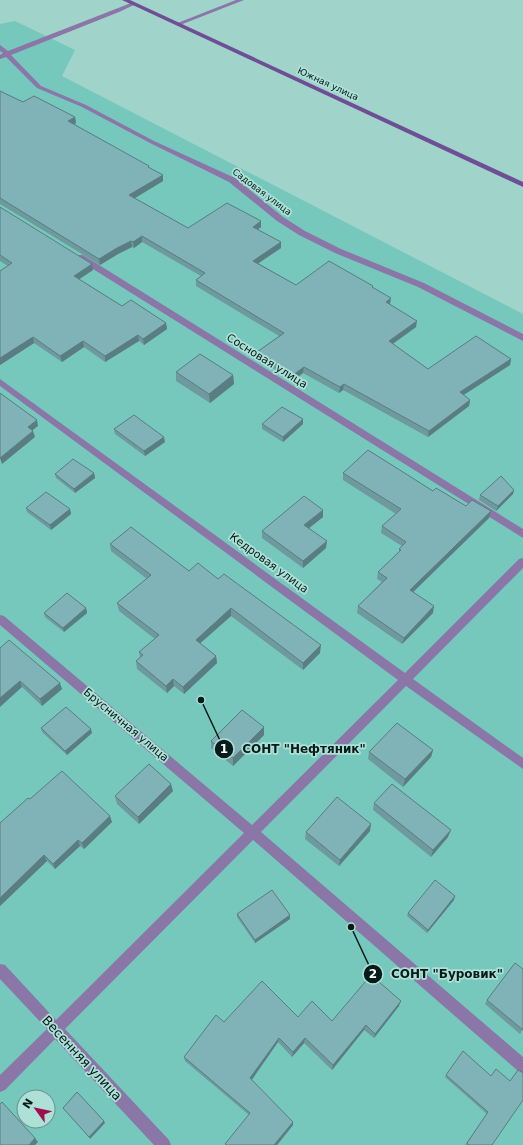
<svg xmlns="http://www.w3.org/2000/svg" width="523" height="1145" font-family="'DejaVu Sans',sans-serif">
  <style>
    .green { fill: #75c8bb; fill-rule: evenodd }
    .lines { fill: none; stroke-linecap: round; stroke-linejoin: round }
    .street { fill: #8b77a7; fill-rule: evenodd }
    .secondary { fill: #6e4f95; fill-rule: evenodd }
    .wall { fill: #6e9a9e }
    .shaded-wall { fill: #5a7d81 }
    .building { fill: #80b3b8; stroke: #5a7d81 }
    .labels { text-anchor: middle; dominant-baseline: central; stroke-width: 3.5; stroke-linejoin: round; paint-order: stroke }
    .far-street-label { font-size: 9px; fill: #071b18; stroke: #ade0d7 }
    .street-label { font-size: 11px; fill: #071b18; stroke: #ade0d7 }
    .near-street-label { font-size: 13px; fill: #071b18; stroke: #ade0d7 }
    .leader { fill: none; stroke: #071b18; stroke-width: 1.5 }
    .callout-dot { fill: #071b18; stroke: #ade0d7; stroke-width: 1.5 }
    .mark-label { font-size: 12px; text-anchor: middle; font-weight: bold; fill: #fff }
    .callout-label { font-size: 12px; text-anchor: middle; font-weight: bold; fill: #071b18; stroke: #ade0d7; stroke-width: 3.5; stroke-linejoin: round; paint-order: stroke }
  </style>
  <rect width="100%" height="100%" fill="#a0d3ca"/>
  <path class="green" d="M15,21L75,50L62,76L523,314V1145H0V24ZM24,1097H48V1121H24Z"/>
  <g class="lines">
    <g class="street">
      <polygon points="236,0 244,0 180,25 175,24"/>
      <polygon points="131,3 136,4 119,12 11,55 41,86 86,105 154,141 235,178 283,217 305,231 341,249 424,283 523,334 523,341 418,287 335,253 299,235 277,221 229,182 150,143 82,107 37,88 6,57 0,59 0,55 3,53 0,51 0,45 8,51"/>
      <polygon points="77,255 83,255 523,529 523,538 77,259"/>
      <polygon points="0,379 405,673 519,559 523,558 523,568 413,679 523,758 523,769 406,686 261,832 523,1057 523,1073 518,1071 253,840 65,1029 169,1140 171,1145 154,1145 55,1039 5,1090 0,1092 0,1075 47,1029 0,979 0,964 5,965 56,1020 244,833 0,625 0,615 4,616 252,825 398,680 0,386"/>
    </g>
    <polygon class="secondary" points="122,0 130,0 523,182 523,187"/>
  </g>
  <g class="wall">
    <polygon points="0,91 23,102 75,117 76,123 74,125 163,175 163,181 135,198 188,228 261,227 258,229 281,248 258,263 296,285 373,288 390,304 416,327 393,344 428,369 511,359 510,365 463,395 470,400 469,406 428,437 343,390 339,393 303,373 293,381 257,358 257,352 279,336 196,286 196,280 201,276 142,242 134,248 132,247 118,254 100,265 0,204"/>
    <polygon points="0,207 93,270 79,279 122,306 166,323 167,329 144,345 139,341 105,362 84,347 62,362 34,343 0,365 0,271 8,266 0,261"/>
    <polygon points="176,372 233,375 234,384 210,403 176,381"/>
    <polygon points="262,424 303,424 283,442 262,429"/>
    <polygon points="114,429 165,442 145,456 115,434"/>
    <polygon points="94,473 95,478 75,493 56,478 55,474"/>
    <polygon points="343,473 433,491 466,506 489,518 413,592 433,613 402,644 357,613 358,606 382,582 377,579 378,572 399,553 399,549 402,546 381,533 382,526 396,514 343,480"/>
    <polygon points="514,490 513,494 496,511 479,500 480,495"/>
    <polygon points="26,508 70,509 71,514 51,530 27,512"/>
    <polygon points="323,517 309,528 326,548 303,568 262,538 262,531"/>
    <polygon points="110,544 189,571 218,579 320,653 303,670 231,616 200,643 216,656 217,663 184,694 174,686 167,693 137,669 136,661 140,657 139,652 155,639 119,611 117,603 147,579 111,551"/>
    <polygon points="86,608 87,613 64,632 45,617 44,613"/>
    <polygon points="0,648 62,689 42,706 22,687"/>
    <polygon points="264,727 264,735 233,766 211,748 211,741"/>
    <polygon points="41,728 92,733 67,755 42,732"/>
    <polygon points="433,750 431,757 403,787 368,759 369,752"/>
    <polygon points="173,791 139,824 117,804 115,796"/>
    <polygon points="30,799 112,822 84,849 80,846 55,869 47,861 0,906"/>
    <polygon points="374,803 448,837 431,857 373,810"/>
    <polygon points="370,831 339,866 305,839 306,832"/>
    <polygon points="454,900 427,933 407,916 408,913"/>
    <polygon points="237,914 290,915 290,919 255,943 237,917"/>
    <polygon points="487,1000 523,1029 520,1034 485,1004"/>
    <polygon points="399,1006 374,1038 364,1030 332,1070 304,1043 292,1057 278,1042 252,1080 293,1125 277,1145 225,1145 225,1144 249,1115 185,1061 184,1057 224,1022 298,1017 332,1021"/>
    <polygon points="446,1075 491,1076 492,1145 465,1145 487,1114 445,1077"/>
  </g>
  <g class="shaded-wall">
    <polygon points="75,117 76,123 69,127 68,121"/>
    <polygon points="163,175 163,181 130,201 129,195"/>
    <polygon points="261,221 261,227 253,233 253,227"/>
    <polygon points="142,236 142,242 134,248 133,242"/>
    <polygon points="131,241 132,247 118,254 100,265 99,259 117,248"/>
    <polygon points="281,242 281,248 253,267 253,261"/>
    <polygon points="92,264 93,270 75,282 74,276"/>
    <polygon points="391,298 390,304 386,302"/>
    <polygon points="417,321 416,327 388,347 389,341"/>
    <polygon points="166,323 167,329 144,345 143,339"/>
    <polygon points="138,335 139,341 105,362 105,356"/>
    <polygon points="33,337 34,343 0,365 0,358"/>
    <polygon points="83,341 84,347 62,362 60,356"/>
    <polygon points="511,359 510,365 459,398 460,392"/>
    <polygon points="304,367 303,373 293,381 293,375"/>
    <polygon points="233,375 234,384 210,403 209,394"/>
    <polygon points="344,384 343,390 339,393 340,387"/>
    <polygon points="470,400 469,406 428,437 429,431"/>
    <polygon points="303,419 303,424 283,442 283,437"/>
    <polygon points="37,420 38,426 29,433 28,427"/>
    <polygon points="33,431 35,437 2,464 0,458"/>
    <polygon points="164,437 165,442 145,456 144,451"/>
    <polygon points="94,473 95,478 75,493 74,489"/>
    <polygon points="514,490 513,494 496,511 498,506"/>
    <polygon points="70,509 71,514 51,530 50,525"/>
    <polygon points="323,510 323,517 304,532 304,525"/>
    <polygon points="491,511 489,518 408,597 410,590"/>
    <polygon points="327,541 326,548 303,568 303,561"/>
    <polygon points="434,606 433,613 402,644 404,638"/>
    <polygon points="86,608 87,613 64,632 63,628"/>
    <polygon points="231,608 231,616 196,647 196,640"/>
    <polygon points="321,645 320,653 303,670 303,663"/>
    <polygon points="216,656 217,663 184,694 183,687"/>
    <polygon points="173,679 174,686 167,693 166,686"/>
    <polygon points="20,681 22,687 0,707 0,698"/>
    <polygon points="60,683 62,689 42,706 40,699"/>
    <polygon points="264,727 264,735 233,766 233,758"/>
    <polygon points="91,729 92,733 67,755 65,751"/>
    <polygon points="433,750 431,757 403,787 405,779"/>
    <polygon points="171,784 173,791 139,824 138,817"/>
    <polygon points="110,816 112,822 84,849 82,843"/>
    <polygon points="371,824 370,831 339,866 340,860"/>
    <polygon points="451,830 448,837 431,857 433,850"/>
    <polygon points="78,840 80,846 55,869 53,864"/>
    <polygon points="44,855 47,861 0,906 0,898"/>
    <polygon points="455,896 454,900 427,933 428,930"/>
    <polygon points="290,915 290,919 255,943 255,940"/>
    <polygon points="401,1001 399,1006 374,1038 375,1034"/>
    <polygon points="366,1025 364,1030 332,1070 333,1065"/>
    <polygon points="279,1038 278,1042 250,1082 250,1078"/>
    <polygon points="305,1038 304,1043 292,1057 293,1052"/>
    <polygon points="104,1121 105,1123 90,1139 89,1137"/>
    <polygon points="293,1122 293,1125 277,1145 274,1145"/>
    <polygon points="35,1138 38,1142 35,1145 29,1145"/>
  </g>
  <g class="building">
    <polygon points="0,91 23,102 34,96 75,117 68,121 149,166 148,167 163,175 129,195 188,228 227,203 261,221 253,227 281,242 253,261 296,285 329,261 373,286 372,287 391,298 386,302 417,321 389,341 428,369 476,336 511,359 460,392 470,400 429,431 344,384 340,387 304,367 293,375 257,352 284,333 196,280 205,273 142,236 133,242 131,241 117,248 99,259 0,198"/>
    <polygon points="0,207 92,264 74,276 122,306 131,300 166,323 143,339 138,335 105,356 83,341 60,356 33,337 0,358 0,271 12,263 0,255"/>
    <polygon points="200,354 233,375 209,394 176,372"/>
    <polygon points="0,393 37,420 28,427 33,431 0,458"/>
    <polygon points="282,407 303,419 283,437 262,424"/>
    <polygon points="134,415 164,437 144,451 114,429"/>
    <polygon points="368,450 433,491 436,488 466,506 472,500 491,511 410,590 434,606 404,638 358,606 387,578 378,572 401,550 399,549 406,542 382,526 401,509 343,473"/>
    <polygon points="73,459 94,473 74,489 55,474"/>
    <polygon points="501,476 514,490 498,506 480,495"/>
    <polygon points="46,492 70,509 50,525 26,508"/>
    <polygon points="304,496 323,510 304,525 327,541 303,561 262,531"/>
    <polygon points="131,527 189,571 198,563 218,579 224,574 321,645 303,663 231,608 196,640 216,656 183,687 173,679 166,686 136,661 143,655 139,652 159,635 117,603 151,575 110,544"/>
    <polygon points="67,593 86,608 63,628 44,613"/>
    <polygon points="9,640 60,683 40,699 20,681 0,698 0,648"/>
    <polygon points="66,707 91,729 65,751 41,728"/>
    <polygon points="242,710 264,727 233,758 211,741"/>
    <polygon points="397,723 433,750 405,779 369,752"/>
    <polygon points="149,764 171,784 138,817 115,796"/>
    <polygon points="62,771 110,816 82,843 78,840 53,864 44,855 0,898 0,823 28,798 30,799"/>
    <polygon points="392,784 451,830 433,850 374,803"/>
    <polygon points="337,797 371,824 340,860 306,832"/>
    <polygon points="435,880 455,896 428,930 408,913"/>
    <polygon points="272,890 290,915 255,940 237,914"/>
    <polygon points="515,963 523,969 523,1030 487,1000"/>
    <polygon points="371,975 401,1001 375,1034 366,1025 333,1065 305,1038 293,1052 279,1038 250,1078 293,1122 274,1145 226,1145 225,1144 250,1113 184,1057 216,1015 224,1022 262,981 298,1017 312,1001 332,1021"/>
    <polygon points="463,1051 491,1076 496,1069 510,1081 518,1070 523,1073 523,1100 492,1145 469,1145 467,1143 488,1112 446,1075"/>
    <polygon points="77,1092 104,1121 89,1137 63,1108"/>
    <polygon points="2,1102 35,1138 29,1145 0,1145 0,1104"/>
  </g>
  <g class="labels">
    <g class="far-street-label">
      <text transform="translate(328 84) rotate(25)">Южная улица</text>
      <text transform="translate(262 192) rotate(37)">Садовая улица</text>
    </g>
    <g class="street-label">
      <text transform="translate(267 361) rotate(32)">Сосновая улица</text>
      <text transform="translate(269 563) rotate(36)">Кедровая улица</text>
      <text transform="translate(126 725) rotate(40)">Брусничная улица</text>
    </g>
    <g class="near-street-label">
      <text transform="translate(82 1058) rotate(47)">Весенняя улица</text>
    </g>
  </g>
  <path class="leader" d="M201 700L224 749M351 927L373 974"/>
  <g class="callout-dot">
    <circle cx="201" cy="700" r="4"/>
    <circle cx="351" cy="927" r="4"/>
    <circle cx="224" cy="749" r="10"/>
    <circle cx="373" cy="974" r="10"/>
  </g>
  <g class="mark-label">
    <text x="224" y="753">1</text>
    <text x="373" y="978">2</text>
  </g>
  <g class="callout-label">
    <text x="304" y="753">СОНТ "Нефтяник"</text>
    <text x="447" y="978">СОНТ "Буровик"</text>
  </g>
  <g transform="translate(36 1109) rotate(303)"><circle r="19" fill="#ade0d7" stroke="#6b918b"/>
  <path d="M0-3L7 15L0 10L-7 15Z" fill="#a10b4f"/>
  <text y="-6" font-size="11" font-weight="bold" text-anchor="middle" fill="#071b18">N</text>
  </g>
</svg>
